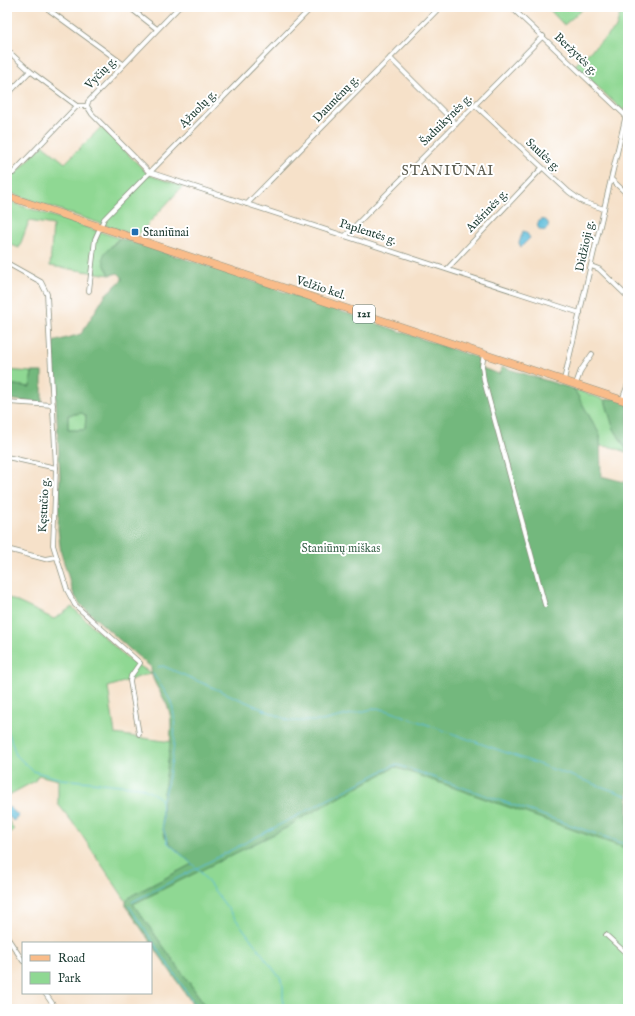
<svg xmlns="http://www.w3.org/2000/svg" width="635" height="1016" font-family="'IM FELL English',serif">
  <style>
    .green { fill: #8fd893; stroke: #578a64 }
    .forest { fill: #73b87d; stroke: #497a58; fill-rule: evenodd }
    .water { fill: #5cbcda; stroke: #3e7c87 }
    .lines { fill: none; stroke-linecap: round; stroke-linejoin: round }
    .stream { stroke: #5cbcda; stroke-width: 1 }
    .minor-casing { stroke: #8a8f7e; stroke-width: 5.5 }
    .primary-casing { stroke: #8a8f7e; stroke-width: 8 }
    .minor { stroke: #fff; stroke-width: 4 }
    .primary { stroke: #f9bc8a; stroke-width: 7 }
    .poi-dot { fill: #1f6fb2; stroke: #fff; stroke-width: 1.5 }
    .labels { text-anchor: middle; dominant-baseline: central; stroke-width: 4; stroke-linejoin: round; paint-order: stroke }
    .shield { fill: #fff; stroke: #627771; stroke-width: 1 }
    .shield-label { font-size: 11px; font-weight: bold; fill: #1f3d34 }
    .street-label { font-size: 12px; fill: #1f3d34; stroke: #fff }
    .poi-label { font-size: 12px; fill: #1f3d34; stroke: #fff; text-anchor: start }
    .park-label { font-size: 12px; fill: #3b644c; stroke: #fff }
    .quarter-label { font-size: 14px; letter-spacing: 1px; fill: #5d5d51; stroke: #fff }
  </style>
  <rect width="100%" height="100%" fill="#fff"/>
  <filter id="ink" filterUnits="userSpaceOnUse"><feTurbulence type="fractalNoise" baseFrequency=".025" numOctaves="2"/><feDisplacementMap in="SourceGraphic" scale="8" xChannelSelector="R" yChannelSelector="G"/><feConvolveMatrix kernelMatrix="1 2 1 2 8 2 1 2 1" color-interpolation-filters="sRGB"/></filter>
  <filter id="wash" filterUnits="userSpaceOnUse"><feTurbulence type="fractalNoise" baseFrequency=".012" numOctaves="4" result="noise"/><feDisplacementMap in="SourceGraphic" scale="16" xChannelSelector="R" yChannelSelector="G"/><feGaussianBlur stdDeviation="0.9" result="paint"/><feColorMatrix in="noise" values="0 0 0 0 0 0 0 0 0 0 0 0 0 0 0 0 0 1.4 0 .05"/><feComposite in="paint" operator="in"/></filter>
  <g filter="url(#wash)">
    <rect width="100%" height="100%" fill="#f6e1c9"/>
    <g class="green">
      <polygon points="551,7 585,7 564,25 549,9"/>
      <polygon points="622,7 628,7 628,102 623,111 575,65 616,28"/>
      <polygon points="101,127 149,175 183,186 137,236 7,192 7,171 15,174 43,145 65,163"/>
      <polygon points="7,201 119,238 111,246 105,266 110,275 50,266 53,225 29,221 19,248 7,243"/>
      <polygon points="7,370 32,372 30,387 7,384"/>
      <polygon points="574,389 605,400 613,427 628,453 612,447 600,446 600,435"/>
      <polygon points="82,413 86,416 85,430 68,430 68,415"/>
      <polygon points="7,597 54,619 72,607 128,659 151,673 108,687 115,734 171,742 162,818 165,838 192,864 131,896 126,901 77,828 58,804 58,780 38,775 35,781 7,796"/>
      <polygon points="395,767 628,849 628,1009 208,1009 133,904 288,827 296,821"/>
      <polygon points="7,818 14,830 7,835"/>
    </g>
    <g class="forest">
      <path d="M119,238L220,270L478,358L479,367L499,374L502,367L574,389L600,435L601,476L628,483V849L395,767L296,821L288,827L133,904L208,1009H196L126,906V901L131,896L192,864C184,856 171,847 166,838C153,817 176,744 170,714C167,698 150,683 151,667L134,653L81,605L74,595L61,553L58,529L60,476L53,342L81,334L106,294L122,280V277L118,273L110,275C95,250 108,254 119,238ZM82,413L86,416L85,430H68V415Z"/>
      <polygon points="32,372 42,372 42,403 7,399 7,384 30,387"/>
      <polygon points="617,398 628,402 628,452 613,427 605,400"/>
    </g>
    <g class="water">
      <circle cx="543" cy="225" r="5.5"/>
      <polygon points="523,231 526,232 530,238 521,247 519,243"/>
      <polygon points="9,807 19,816 13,821 7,814 7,808"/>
    </g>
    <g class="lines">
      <g class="stream">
        <polyline points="158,667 163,666 290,721 322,721 377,708 389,711 628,796"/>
        <path d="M153,674C159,683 165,691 170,700C181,726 170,768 165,795L161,800"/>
        <polyline points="7,728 16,755 33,771 61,779 140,787 158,796 161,801 163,828 168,843 199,870 280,978 283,986 283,1009"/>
        <polyline points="132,902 392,766 398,765 628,845"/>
        <polyline points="129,906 198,1009"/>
      </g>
    </g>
  </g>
  <g filter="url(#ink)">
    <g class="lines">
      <g class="minor-casing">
        <g id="minor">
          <polyline points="45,7 123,64"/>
          <polyline points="129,7 157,29"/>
          <polyline points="179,7 88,102 87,106 92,114 149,172 580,313"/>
          <polyline points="511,7 626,116"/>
          <polyline points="7,50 30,71 77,106"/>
          <polyline points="390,58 456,124"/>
          <polyline points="7,95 30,71"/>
          <polyline points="475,105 569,192 583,202 604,209"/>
          <polyline points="13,173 77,106 87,106"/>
          <polyline points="611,179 628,195"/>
          <polyline points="247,204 440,7"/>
          <polyline points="7,222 7,228"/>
          <polyline points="346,235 543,36"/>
          <polyline points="7,263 41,282 47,294 56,468 53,545 67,590 75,605 140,663 131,676 130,681 139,734"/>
          <polyline points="591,266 599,269 628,297"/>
          <polyline points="447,269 542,168"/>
          <polyline points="89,291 95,239 104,219 312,7"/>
          <polyline points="484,354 482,366 484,381 545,605"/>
          <polyline points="564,380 628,106"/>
          <polyline points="576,384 581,370 592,354"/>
          <polyline points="622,400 628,384"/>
          <polyline points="7,402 53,405"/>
          <polyline points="7,457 56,468"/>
          <polyline points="7,549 45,559 56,557"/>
          <polyline points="606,935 628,955"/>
          <polyline points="7,937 23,961"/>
          <polyline points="45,993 56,1009"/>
        </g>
      </g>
      <g class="primary-casing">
        <polyline id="primary" points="7,196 628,402"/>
      </g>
      <use href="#minor" class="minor"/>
      <use href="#primary" class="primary"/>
    </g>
  </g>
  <rect class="poi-dot" x="131" y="228" width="8" height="8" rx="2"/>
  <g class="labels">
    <rect class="shield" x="353" y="305" width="22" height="18" rx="3"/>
    <g class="shield-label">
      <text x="364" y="314">121</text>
    </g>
    <g class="street-label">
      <text transform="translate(576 54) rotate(44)">Beržytės g.</text>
      <text transform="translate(101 73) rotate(-46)">Vyčių g.</text>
      <text transform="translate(336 99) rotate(-46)">Daumėnų g.</text>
      <text transform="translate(198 109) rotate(-45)">Ąžuolų g.</text>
      <text transform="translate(446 120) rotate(-45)">Šaduikynės g.</text>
      <text transform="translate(543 155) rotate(43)">Saulės g.</text>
      <text transform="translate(487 211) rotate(-46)">Aušrinės g.</text>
      <text transform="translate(368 232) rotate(18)">Paplentės g.</text>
      <text transform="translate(585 246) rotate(-78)">Didžioji g.</text>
      <text transform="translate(321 288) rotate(18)">Velžio kel.</text>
      <text transform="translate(44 505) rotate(-87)">Kęstučio g.</text>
    </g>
    <g class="poi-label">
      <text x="143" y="232">Staniūnai</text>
    </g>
    <g class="park-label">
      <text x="341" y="548">Staniūnų miškas</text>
    </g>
    <g class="quarter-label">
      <text x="448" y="171">STANIŪNAI</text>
    </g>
  </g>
  <rect width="635" height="1016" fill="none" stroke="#fff" stroke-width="24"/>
  <rect x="22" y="942" width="130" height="52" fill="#ffffff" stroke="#a5b1ae"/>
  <rect x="30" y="955" width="20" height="6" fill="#f9bc8a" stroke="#a5b1ae"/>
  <text x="58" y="962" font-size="12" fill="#1f3d34">Road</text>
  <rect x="30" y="972" width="20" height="12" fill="#8fd893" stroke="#a5b1ae"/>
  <text x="58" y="982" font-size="12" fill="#1f3d34">Park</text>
</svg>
